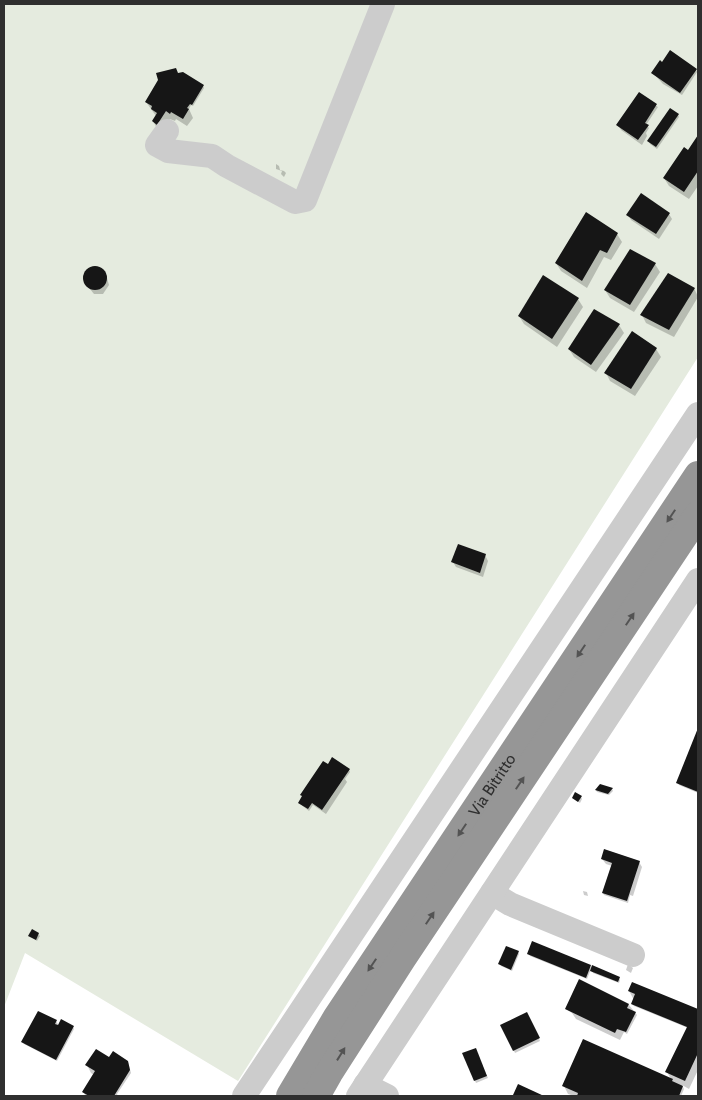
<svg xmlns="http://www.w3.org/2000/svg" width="702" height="1100" font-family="Cabin,sans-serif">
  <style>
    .grass { fill: #e5ebdf }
    .shadow { fill: #0003 }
    .building { fill: #161616 }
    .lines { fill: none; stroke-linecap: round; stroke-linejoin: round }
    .minor { stroke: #ccc; stroke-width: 24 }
    .highway { stroke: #969696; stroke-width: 28 }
    .oneway { fill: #535353 }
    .labels { text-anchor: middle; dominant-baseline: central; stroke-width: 5; stroke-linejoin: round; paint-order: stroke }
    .street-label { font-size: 16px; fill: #2f2f2f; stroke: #fff }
  </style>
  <rect width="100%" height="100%" fill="#fff"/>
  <polygon class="grass" points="4,4 698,4 698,357 238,1081 25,953 4,1007"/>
  <g class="shadow">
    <polygon points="696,70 697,72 682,95 663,84 653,73"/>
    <polygon points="179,74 203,86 204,88 193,106 191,105 189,109 193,118 187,126 176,119 175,121 170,119 162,132 158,130 153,121 156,116 146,102"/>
    <polygon points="639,94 658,107 646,125 649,128 646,133 647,136 642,145 621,130 618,125"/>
    <polygon points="678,115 679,117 657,149 650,144 649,141"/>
    <polygon points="698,137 698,186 689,199 669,186 664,178 689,152"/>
    <polygon points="276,164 279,166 280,170 284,171 286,173 284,177 281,174 282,171 276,169"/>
    <polygon points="669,214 672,219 659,239 631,220 628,215"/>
    <polygon points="617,234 622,242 611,260 604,257 587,288 561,271 556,263"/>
    <polygon points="655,264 660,272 634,312 610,298 605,290"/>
    <polygon points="92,267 97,268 104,273 107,278 109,285 103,294 94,294 86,284 84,274"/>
    <polygon points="694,288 698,297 674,337 646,323 642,315"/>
    <polygon points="578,299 583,307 557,347 524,324 519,316"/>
    <polygon points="619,325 624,333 596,372 574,357 569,349"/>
    <polygon points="656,349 661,357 635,396 610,381 606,373"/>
    <polygon points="485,555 488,561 483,577 456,567 453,562"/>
    <polygon points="698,731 698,793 679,785 678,783"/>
    <polygon points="328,766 349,770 350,772 345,779 347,782 326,814 313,805 309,811 299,803"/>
    <polygon points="600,786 612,789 613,791 609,795 597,792 596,790"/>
    <polygon points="581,797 582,799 580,803 573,798"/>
    <polygon points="602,859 639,862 642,867 633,896 630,895 628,903 604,895 603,893 612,866 606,864"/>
    <polygon points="583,891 587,892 588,896 584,895"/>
    <polygon points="38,934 40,936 37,941 30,936"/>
    <polygon points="518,952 519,954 512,971 501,966 500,964"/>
    <polygon points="529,954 590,966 592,969 619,978 620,980 619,983 593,973 591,969 587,979 530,956"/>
    <polygon points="628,964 633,968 631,973 626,970"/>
    <polygon points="633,983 698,1010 698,1070 689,1089 682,1085 684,1089 681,1096 574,1096 568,1094 564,1086 671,1079 667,1072 688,1028 634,1006 632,1004 634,1000 629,991"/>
    <polygon points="629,1005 637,1015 627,1034 624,1032 620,1040 576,1019 572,1013 566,1009"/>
    <polygon points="527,1013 540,1041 515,1053 502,1025"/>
    <polygon points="56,1021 59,1026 73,1027 74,1029 57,1061 24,1044 23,1042"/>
    <polygon points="476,1051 488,1078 476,1083 464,1054"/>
    <polygon points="113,1061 128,1062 131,1073 117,1094 118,1096 86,1096 83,1092 94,1075 91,1073 87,1065"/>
  </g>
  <g class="building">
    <polygon points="670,50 697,69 680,93 651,73 660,60 662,62"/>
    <polygon points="176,68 178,73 183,72 204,85 192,105 190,104 187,108 189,109 183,119 171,112 170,114 166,111 157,125 152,121 157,113 151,109 152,106 145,102 158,80 156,73"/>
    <polygon points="639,92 657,104 645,123 649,125 638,140 616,125"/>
    <polygon points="670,108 679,114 656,147 647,141"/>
    <polygon points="698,135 698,171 684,192 663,178 684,147 688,150"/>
    <polygon points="641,193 670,213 656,234 626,215"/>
    <polygon points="586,212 618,233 607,253 600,250 582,281 555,263"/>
    <polygon points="630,249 656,263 630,305 604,290"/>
    <circle cx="95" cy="278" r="12"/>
    <polygon points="668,273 695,288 669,330 640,315"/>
    <polygon points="543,275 579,298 552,339 518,316"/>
    <polygon points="594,309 620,324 591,365 568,349"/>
    <polygon points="632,331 657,348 631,389 604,373"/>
    <polygon points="458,544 486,554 480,573 451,562"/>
    <polygon points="698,728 698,792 676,783"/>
    <polygon points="332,757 350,769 322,810 312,803 308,809 298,803 302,796 300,795 323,761 328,764"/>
    <polygon points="600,784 613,788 608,794 595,790"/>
    <polygon points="575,792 582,796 578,802 572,798"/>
    <polygon points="604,849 640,861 627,901 602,893 612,863 601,859"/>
    <polygon points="32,929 39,933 36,940 28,936"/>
    <polygon points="532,941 591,965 586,978 527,954"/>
    <polygon points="506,946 519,951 511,970 498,964"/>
    <polygon points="592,965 620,977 618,982 590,971"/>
    <polygon points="579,979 629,1004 627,1008 636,1012 626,1032 617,1029 615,1033 565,1009"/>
    <polygon points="632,982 698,1009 698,1053 685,1081 665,1072 687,1027 631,1004 635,994 628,991"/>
    <polygon points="38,1011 57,1020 55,1024 58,1025 61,1019 74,1026 56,1060 21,1042"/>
    <polygon points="527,1012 540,1038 513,1051 500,1025"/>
    <polygon points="583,1039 673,1079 672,1081 683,1086 679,1096 577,1096 578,1093 562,1086"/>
    <polygon points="476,1048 487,1076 474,1081 462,1053"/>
    <polygon points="96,1049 109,1057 113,1051 128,1061 130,1070 114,1096 89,1096 82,1092 95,1071 85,1065"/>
    <polygon points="518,1084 544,1096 516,1096 513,1095"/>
  </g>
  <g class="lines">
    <g class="minor">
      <polyline points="167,131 157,145 168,151 212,156 227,166 295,202 305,200 383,4"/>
      <polyline points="492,893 510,904 633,955"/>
      <polyline points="365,1085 387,1096"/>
      <polyline points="244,1096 698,414"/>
      <polyline points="358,1096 698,580"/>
    </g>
    <g class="highway">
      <path id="s1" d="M290,1096L337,1017L698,475"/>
      <polyline points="316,1096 329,1073 402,959 698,515"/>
    </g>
  </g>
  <defs><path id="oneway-solid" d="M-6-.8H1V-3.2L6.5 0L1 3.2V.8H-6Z" transform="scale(1.25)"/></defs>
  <g class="oneway">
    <use href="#oneway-solid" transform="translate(671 516) rotate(124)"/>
    <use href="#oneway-solid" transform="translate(630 619) rotate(-56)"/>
    <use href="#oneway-solid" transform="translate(581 651) rotate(124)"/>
    <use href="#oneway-solid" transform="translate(520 783) rotate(-56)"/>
    <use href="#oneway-solid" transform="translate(462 830) rotate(124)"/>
    <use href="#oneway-solid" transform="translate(430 918) rotate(-56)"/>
    <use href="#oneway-solid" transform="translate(372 965) rotate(124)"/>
    <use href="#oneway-solid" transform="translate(341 1054) rotate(-58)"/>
  </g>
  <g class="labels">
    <g class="street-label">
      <text stroke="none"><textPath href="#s1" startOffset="371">Via Bitritto</textPath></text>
    </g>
  </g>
  <rect width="702" height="1100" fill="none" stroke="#2f2f2f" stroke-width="10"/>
</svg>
